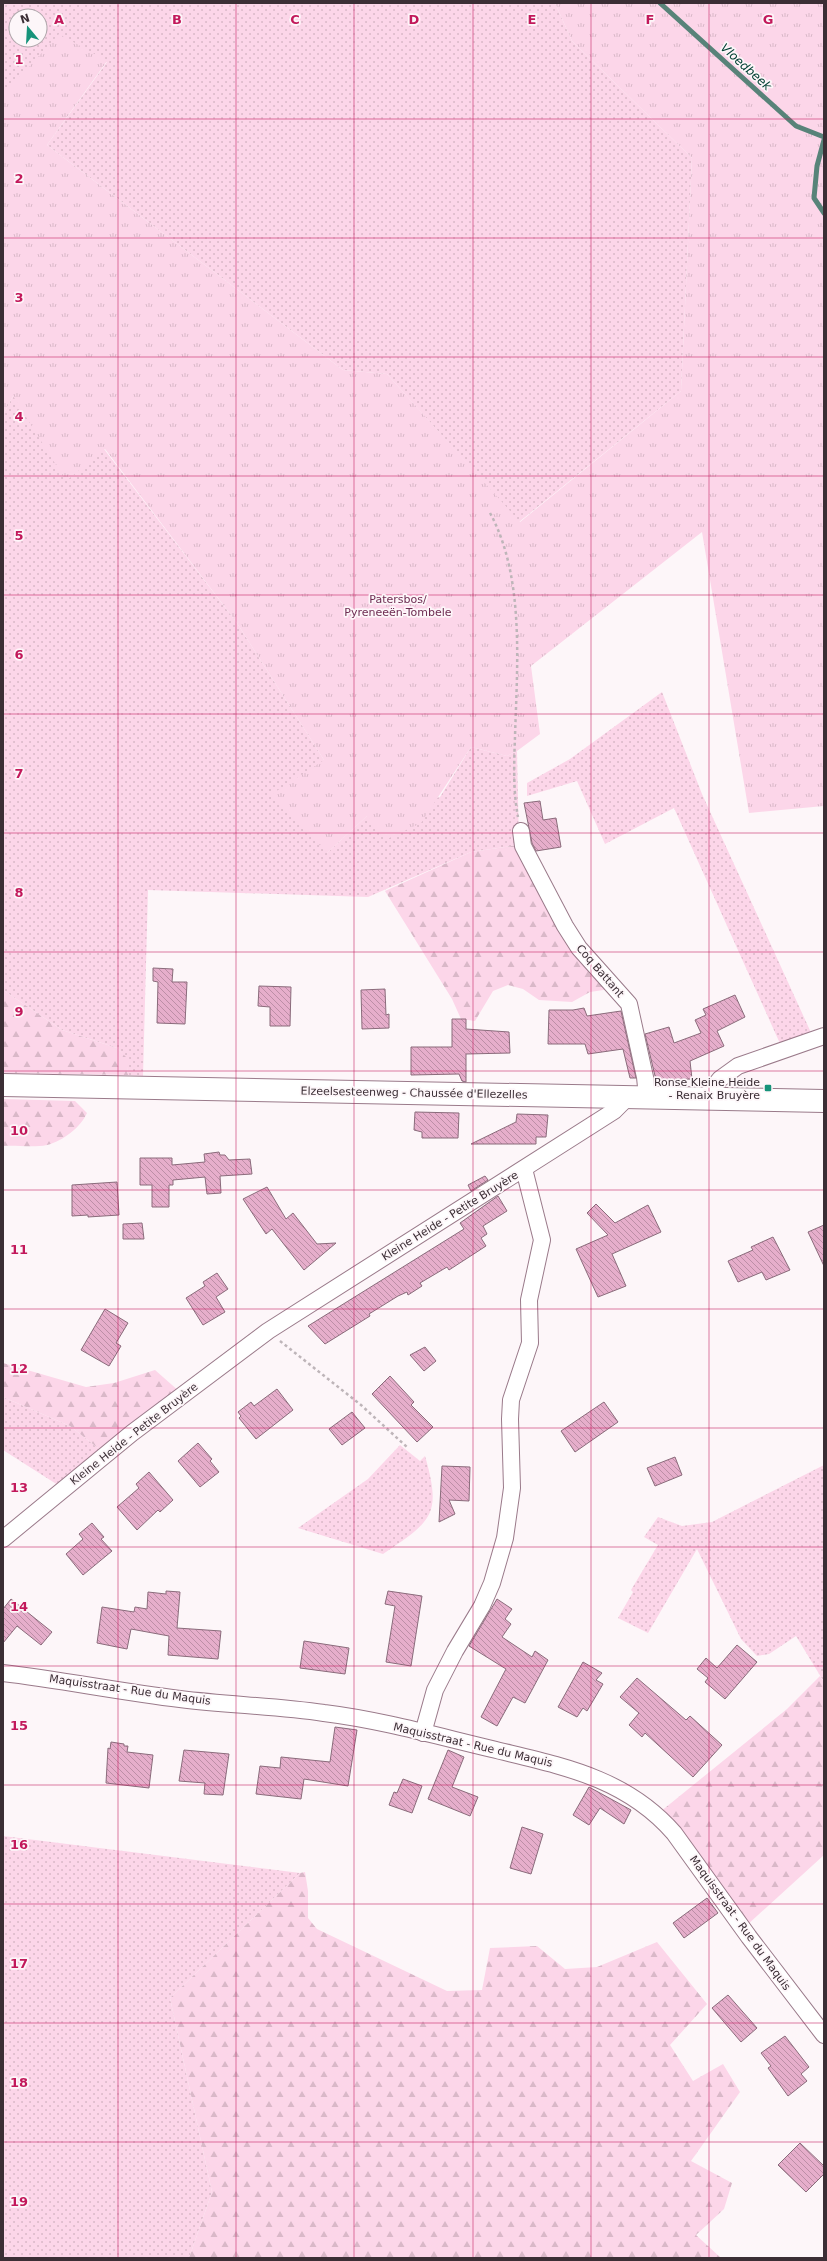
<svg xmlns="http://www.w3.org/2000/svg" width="827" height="2261" font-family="'DejaVu Sans',sans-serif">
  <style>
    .grass { fill: url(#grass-dots); fill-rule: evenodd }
    .forest { fill: url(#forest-firs) }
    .park { fill: url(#park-tufts) }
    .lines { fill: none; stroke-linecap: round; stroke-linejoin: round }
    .stream { stroke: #588379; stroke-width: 5 }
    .building { fill: url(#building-back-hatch); stroke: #8a6b7b }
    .minor-casing { stroke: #9a7a8a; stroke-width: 18 }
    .primary-casing { stroke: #9a7a8a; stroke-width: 24 }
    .path { stroke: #beb5b9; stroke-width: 2.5; stroke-dasharray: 3 3; stroke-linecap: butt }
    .minor { stroke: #fff; stroke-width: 16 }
    .primary { stroke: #fff; stroke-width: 22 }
    .grid { fill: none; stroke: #c2185b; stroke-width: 1; stroke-opacity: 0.55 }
    .poi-dot { fill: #16937a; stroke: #fdf6f9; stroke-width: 1.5 }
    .labels { text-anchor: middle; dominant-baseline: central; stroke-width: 3.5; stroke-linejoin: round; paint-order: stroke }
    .park-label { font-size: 11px; fill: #6e2c52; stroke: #fdf6f9 }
    .street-label { font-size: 11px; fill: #3b2e35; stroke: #fdf6f9 }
    .poi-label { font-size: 11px; fill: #3b2e35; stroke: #fdf6f9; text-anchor: end }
    .water-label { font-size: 12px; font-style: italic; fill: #004033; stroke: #fdf6f9 }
    .grid-label { font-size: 13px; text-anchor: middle; font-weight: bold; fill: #c2185b; stroke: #fdf6f9; stroke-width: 3.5; stroke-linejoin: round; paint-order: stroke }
  </style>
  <defs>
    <pattern id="grass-dots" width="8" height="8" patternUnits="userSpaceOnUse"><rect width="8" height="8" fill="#fcd6e9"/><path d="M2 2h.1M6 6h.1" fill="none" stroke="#d9b8c8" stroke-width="1.8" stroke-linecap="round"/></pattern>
    <pattern id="forest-firs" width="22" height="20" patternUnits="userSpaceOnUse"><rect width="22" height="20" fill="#fcd6e9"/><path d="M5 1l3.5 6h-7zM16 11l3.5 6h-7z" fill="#d9b8c8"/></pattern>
    <pattern id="park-tufts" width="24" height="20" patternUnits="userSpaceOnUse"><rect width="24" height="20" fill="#fcd6e9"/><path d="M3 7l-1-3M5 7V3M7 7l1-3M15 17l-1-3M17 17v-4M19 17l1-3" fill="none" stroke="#d9b8c8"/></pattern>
    <pattern id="building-back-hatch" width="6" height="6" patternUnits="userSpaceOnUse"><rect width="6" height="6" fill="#e6aecb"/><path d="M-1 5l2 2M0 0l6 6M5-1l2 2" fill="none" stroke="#bc8ea6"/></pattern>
  </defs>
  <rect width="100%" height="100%" fill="#fdf6f9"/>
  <g class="grass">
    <path d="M3,3H555L572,41L692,158L681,391L519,522L387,374L343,370L47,145L107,62L3,95ZM16,16H40V40H16Z"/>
    <polygon points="13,396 104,449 237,623 324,760 327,853 368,815 440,797 471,747 507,756 517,751 519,845 471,852 368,897 148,890 143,1076 128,1075 126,1058 117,1048 62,1030 3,990 3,415"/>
    <polygon points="662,692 702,794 813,1037 782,1048 674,808 605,844 577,781 527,796 527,783 570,759"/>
    <polygon points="3,1397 70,1426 103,1452 61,1487 3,1450"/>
    <path d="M400,1445L420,1461L425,1456C442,1515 432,1521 383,1554L298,1528L368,1479Z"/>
    <polygon points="824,1465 824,1682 796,1636 769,1654 757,1656 741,1639 697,1549 648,1633 618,1618 633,1592 631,1590 658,1545 644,1537 658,1517 682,1526 712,1522"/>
    <polygon points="3,1836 300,1873 170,1998 212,2192 189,2258 3,2258"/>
  </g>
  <g class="forest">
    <polygon points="519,845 610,989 590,992 572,1002 539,1000 523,989 508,985 493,991 475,1021 461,1019 452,999 385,891 471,852"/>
    <polygon points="3,990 62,1030 117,1048 127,1058 128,1075 3,1073"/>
    <path d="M3,1099L75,1101L87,1113C81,1127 63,1141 47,1145C33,1148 17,1145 3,1146Z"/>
    <polygon points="3,1363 86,1387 114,1383 155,1370 180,1392 103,1452 70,1426 3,1397"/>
    <polygon points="820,1676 824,1682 824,1855 746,1926 660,1812 787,1709"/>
    <polygon points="305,1872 308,1891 308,1918 317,1929 447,1991 482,1990 490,1948 537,1946 565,1969 597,1967 657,1942 707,2004 670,2045 693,2081 723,2064 740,2092 691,2161 732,2183 724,2209 696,2235 721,2258 189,2258 212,2192 170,1998 300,1873"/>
  </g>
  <polygon class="park" points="555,3 824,3 824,806 749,813 702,532 531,666 540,734 517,751 507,756 471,747 421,823 385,840 367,816 327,853 272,794 324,760 237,623 105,449 66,481 13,396 3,415 3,95 59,34 107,61 47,145 343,370 387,374 520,522 681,391 692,158 572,41"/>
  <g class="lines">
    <g class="stream">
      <polyline points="660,3 796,126 824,137"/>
      <polyline points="824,140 817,166 814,198 824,213"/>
    </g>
  </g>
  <g class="building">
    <polygon points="540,801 543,820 556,818 561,847 536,851 532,843 524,803"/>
    <polygon points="153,968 173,969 172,982 187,982 185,1024 157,1023 158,982 153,981"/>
    <polygon points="259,986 291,987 290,1026 270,1026 270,1007 258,1006"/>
    <polygon points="385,989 386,1015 389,1014 389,1028 362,1029 361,990"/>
    <polygon points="735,995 745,1017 717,1031 724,1046 690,1061 692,1079 656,1080 645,1034 669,1027 674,1043 701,1033 695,1020 706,1015 703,1009"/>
    <polygon points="584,1008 587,1016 621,1011 636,1078 630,1078 623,1049 588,1054 585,1044 548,1044 549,1010 573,1010"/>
    <polygon points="452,1019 466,1019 466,1029 509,1032 510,1053 466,1054 466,1082 462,1081 459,1074 411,1075 411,1047 452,1047"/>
    <polygon points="415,1112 459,1113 458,1138 422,1138 422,1132 414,1130"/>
    <polygon points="517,1114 548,1115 546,1137 536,1137 536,1144 471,1144 516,1122"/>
    <polygon points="219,1152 220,1155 225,1155 229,1160 250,1159 252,1174 220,1176 221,1193 207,1194 205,1177 173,1180 173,1185 169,1185 169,1207 152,1207 152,1185 140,1185 140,1158 172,1158 172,1165 205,1162 204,1154"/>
    <polygon points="485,1176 488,1180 471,1191 468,1185"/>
    <polygon points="117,1182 119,1215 88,1217 88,1215 72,1216 72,1185"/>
    <polygon points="267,1187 286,1219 293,1213 317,1244 336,1243 304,1270 272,1229 266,1234 243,1199"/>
    <polygon points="498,1196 507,1211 483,1226 487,1234 481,1238 486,1246 449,1270 447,1267 420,1283 422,1286 408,1295 407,1292 398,1296 369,1314 370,1316 325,1344 308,1326 464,1229 460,1223"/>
    <polygon points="596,1204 615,1223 648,1205 661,1232 612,1254 626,1286 598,1297 576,1249 608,1235 587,1213"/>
    <polygon points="142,1223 144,1239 123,1239 123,1224"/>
    <polygon points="824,1225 824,1266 808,1232"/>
    <polygon points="773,1237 790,1270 766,1280 762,1272 738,1282 728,1261 753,1250 751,1247"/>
    <polygon points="217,1273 228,1289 216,1297 225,1312 203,1325 186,1298 205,1286 203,1282"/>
    <polygon points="105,1309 128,1323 116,1343 121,1346 109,1366 81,1350"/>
    <polygon points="425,1347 436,1361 424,1371 410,1355"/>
    <polygon points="390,1376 414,1402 411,1405 433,1427 417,1442 372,1394"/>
    <polygon points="277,1389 293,1410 256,1439 239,1418 241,1416 238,1412 251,1402 254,1406"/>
    <polygon points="604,1402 618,1422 575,1452 561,1431"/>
    <polygon points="352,1412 365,1428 342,1445 329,1429"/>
    <polygon points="198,1443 212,1459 210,1461 219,1472 200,1487 178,1461"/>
    <polygon points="675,1457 682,1475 655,1486 647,1468"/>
    <polygon points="442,1466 470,1467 469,1501 449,1500 455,1514 439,1522"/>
    <polygon points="149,1472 173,1500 160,1512 158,1510 137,1530 117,1507 139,1488 136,1484"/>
    <polygon points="92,1523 104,1537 101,1539 112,1551 83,1575 66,1554 83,1539 79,1534"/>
    <polygon points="166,1591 180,1592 177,1628 221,1631 218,1659 168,1655 169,1636 131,1629 127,1649 97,1643 102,1607 134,1612 135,1607 147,1609 148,1592 166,1594"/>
    <polygon points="388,1591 422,1596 411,1666 386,1662 395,1606 385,1604"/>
    <polygon points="11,1599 52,1632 41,1645 17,1626 3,1643 3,1609"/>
    <polygon points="497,1599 512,1609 505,1619 511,1624 502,1637 532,1657 535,1651 548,1660 525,1703 513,1697 497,1726 481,1717 506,1669 469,1646"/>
    <polygon points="304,1641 349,1648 345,1674 300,1668"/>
    <polygon points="737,1645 757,1662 725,1699 705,1682 708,1678 697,1669 706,1658 717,1668"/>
    <polygon points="583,1662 602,1673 596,1680 603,1684 587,1711 583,1708 577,1717 558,1707"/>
    <polygon points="637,1678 686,1720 690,1716 722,1745 693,1777 645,1733 642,1737 629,1725 639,1713 620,1697"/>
    <polygon points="335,1727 357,1730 348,1786 304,1779 301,1799 256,1794 260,1766 280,1768 281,1757 330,1762"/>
    <polygon points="111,1742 124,1744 124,1746 128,1746 127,1752 153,1755 149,1788 106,1783 108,1748 110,1749"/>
    <polygon points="184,1750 229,1754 223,1795 204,1794 205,1783 179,1781"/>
    <polygon points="448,1750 464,1757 452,1787 478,1797 470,1816 428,1799"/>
    <polygon points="403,1779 422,1786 412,1813 389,1805 394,1792 397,1793"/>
    <polygon points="589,1787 631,1810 624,1824 600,1808 589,1825 573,1815"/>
    <polygon points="522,1827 543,1834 531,1874 510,1868"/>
    <polygon points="707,1898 718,1913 684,1938 673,1923"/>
    <polygon points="728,1995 757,2028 741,2042 712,2008"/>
    <polygon points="785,2036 809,2067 801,2074 807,2081 788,2096 768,2068 771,2066 761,2053"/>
    <polygon points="800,2143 824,2166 824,2174 806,2192 778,2165"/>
  </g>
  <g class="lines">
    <g class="minor-casing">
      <g id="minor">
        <polyline points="521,831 523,846 565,926 579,948 629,1004 645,1077 647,1097"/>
        <polyline points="705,1098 720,1079 738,1066 824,1036"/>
        <polyline points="3,1539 132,1433 268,1331 614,1111 628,1097"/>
        <path d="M3,1673C62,1680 121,1692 180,1699C228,1705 276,1706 324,1713C381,1720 437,1736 492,1749C561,1766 625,1777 674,1833L749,1937L824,2035"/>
        <polyline points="423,1733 435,1690 455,1651 482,1606 492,1583 505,1538 512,1488 510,1419 511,1400 530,1343 529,1300 542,1240 524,1169"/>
      </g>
    </g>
    <g class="primary-casing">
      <polyline id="primary" points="3,1085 824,1101"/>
    </g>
    <g class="path">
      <path d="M490,513C525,577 517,666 515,737C514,763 513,791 518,817"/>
      <polyline points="280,1341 361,1405 408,1448"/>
    </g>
    <use href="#minor" class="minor"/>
    <use href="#primary" class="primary"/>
  </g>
  <path class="grid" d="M118,3V2258M236,3V2258M354,3V2258M473,3V2258M591,3V2258M709,3V2258M3,119H824M3,238H824M3,357H824M3,476H824M3,595H824M3,714H824M3,833H824M3,952H824M3,1071H824M3,1190H824M3,1309H824M3,1428H824M3,1547H824M3,1666H824M3,1785H824M3,1904H824M3,2023H824M3,2142H824"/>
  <rect class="poi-dot" x="764" y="1084" width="8" height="8" rx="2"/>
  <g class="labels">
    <g class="park-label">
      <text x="398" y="599">Patersbos/<tspan x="398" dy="13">Pyreneeën-Tombele</tspan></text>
    </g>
    <g class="street-label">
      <text transform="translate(600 971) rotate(49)">Coq Battant</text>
      <text transform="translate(414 1093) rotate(1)">Elzeelsesteenweg - Chaussée d'Ellezelles</text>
      <text transform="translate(450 1216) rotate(-32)">Kleine Heide - Petite Bruyère</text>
      <text transform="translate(134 1434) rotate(-38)">Kleine Heide - Petite Bruyère</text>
      <text transform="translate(130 1690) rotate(8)">Maquisstraat - Rue du Maquis</text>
      <text transform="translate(473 1745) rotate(13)">Maquisstraat - Rue du Maquis</text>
      <text transform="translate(740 1923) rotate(54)">Maquisstraat - Rue du Maquis</text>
    </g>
    <g class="poi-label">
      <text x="760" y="1082">Ronse Kleine Heide<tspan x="760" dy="13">- Renaix Bruyère</tspan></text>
    </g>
    <g class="water-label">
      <text transform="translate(746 67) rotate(42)">Vloedbeek</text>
    </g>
  </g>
  <g class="grid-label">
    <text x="59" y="24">A</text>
    <text x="177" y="24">B</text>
    <text x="295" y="24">C</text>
    <text x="414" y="24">D</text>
    <text x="532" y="24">E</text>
    <text x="650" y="24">F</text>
    <text x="768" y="24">G</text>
    <text x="19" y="64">1</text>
    <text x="19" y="183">2</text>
    <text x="19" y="302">3</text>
    <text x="19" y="421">4</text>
    <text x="19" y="540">5</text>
    <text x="19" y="659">6</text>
    <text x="19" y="778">7</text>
    <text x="19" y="897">8</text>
    <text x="19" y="1016">9</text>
    <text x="19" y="1135">10</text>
    <text x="19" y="1254">11</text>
    <text x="19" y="1373">12</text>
    <text x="19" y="1492">13</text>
    <text x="19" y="1611">14</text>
    <text x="19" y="1730">15</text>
    <text x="19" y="1849">16</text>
    <text x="19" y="1968">17</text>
    <text x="19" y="2087">18</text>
    <text x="19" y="2206">19</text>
  </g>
  <rect width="827" height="2261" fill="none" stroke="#3b2e35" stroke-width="8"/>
  <g transform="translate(28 28) rotate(342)"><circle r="19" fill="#fdf6f9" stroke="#afa6ab"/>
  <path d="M0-3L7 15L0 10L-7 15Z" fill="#16937a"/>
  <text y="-6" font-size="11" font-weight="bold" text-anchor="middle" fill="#3b2e35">N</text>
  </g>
</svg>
